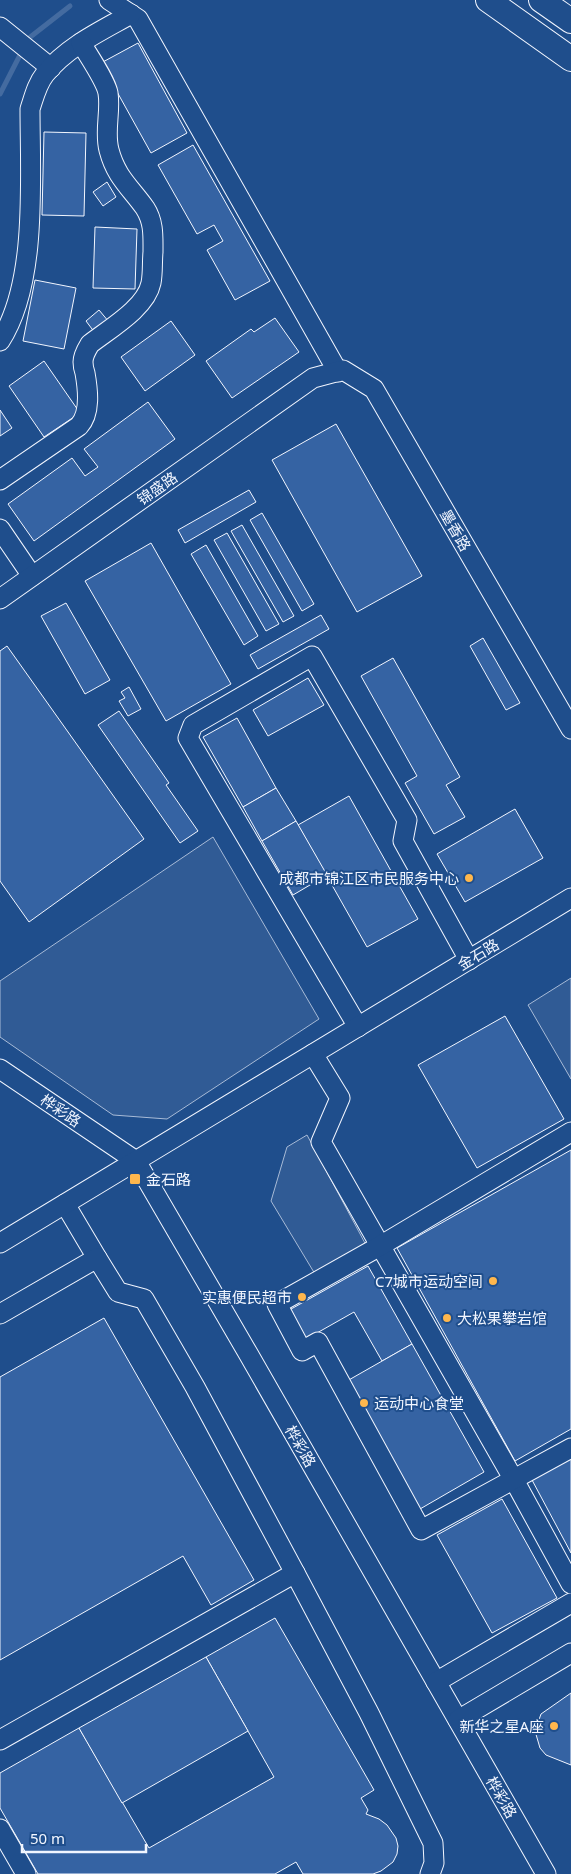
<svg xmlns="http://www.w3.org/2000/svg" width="571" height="1874" font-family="'Noto Sans','Noto Sans SC',sans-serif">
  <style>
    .built { fill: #305b95; stroke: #a8bbd7 }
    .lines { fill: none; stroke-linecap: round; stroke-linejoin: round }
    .stream { stroke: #446ba0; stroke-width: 5 }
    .building { fill: #3563a3; stroke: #f2f6ff }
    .minor-casing { stroke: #f2f6ff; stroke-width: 21 }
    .major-casing { stroke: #f2f6ff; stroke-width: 26 }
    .minor { stroke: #1f4e8c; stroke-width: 19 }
    .major { stroke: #1f4e8c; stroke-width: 24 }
    .poi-dot { fill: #ffb74d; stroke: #1f4e8c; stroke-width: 2 }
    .labels { text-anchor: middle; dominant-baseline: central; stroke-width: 4; stroke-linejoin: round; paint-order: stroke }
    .street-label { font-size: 15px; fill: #f2f6ff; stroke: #1f4e8c }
    .poi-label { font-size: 15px; fill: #f2f6ff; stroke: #1f4e8c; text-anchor: end }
  </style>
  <rect width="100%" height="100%" fill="#1f4e8c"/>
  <g class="built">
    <polygon points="213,837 319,1019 167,1119 113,1115 0,1037 0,981"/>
    <polygon points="571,978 571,1079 528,1005"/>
    <polygon points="307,1135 366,1245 315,1274 271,1201 287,1147"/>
  </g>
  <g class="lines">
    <g class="stream">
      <polyline points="29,38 70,6"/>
      <polyline points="0,94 20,55"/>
    </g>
  </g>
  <g class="building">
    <polygon points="138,43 187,133 151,153 101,63"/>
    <polygon points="44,132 86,133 84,216 42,215"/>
    <polygon points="193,145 270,281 235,300 207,250 223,241 214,225 197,234 158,165"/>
    <polygon points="107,182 116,197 103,206 93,192"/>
    <polygon points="95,227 137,229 135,289 93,288"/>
    <polygon points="35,280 76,288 64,349 23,341"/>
    <polygon points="99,310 109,322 95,333 86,321"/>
    <polygon points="275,318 299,352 232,398 206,361 251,329 254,332"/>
    <polygon points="171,321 195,355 145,391 121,357"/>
    <polygon points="44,361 80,413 44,437 9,386"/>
    <polygon points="148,402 175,439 34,541 8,504 72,458 85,476 98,467 84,449"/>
    <polygon points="0,410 12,428 0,436"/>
    <polygon points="336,424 422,576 357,612 272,460"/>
    <polygon points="249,490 256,502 185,543 178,530"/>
    <polygon points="262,513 314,604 302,611 250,520"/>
    <polygon points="242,525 294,616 283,622 231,531"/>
    <polygon points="227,533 279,624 266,631 214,540"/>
    <polygon points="151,543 231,684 166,721 85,581"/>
    <polygon points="206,545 258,636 244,645 191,554"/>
    <polygon points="66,603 110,680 85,694 41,616"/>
    <polygon points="321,615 329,629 258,669 250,655"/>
    <polygon points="483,638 520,703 506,710 470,646"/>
    <polygon points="7,646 144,839 29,922 0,881 0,651"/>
    <polygon points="393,658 460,777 446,785 465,817 434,834 405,783 417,776 361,676"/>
    <polygon points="308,678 324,705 268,736 253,710"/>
    <polygon points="129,687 141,709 128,716 119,701 125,698 121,692"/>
    <polygon points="119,711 169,783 166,785 198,831 180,843 98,725"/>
    <polygon points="237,718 276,788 243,807 203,737"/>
    <polygon points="276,788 296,821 262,841 243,807"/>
    <polygon points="349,796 418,919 367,947 298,825"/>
    <polygon points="515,809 543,858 465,902 437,854"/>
    <polygon points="296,821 327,875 293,895 262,841"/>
    <polygon points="505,1016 564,1119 477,1168 418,1065"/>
    <polygon points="571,1150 571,1429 515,1461 397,1248"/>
    <polygon points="368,1266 412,1344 382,1361 354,1312 301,1342 284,1313"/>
    <polygon points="104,1318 254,1580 211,1605 183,1556 0,1660 0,1377"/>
    <polygon points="412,1344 484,1472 420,1509 347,1381"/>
    <polygon points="571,1458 571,1553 532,1480"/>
    <polygon points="502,1499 557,1598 492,1633 437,1535"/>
    <polygon points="275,1618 374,1790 361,1798 368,1810 366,1814 379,1819 387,1825 396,1838 398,1846 397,1854 393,1862 381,1871 373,1874 303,1874 296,1862 275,1874 38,1874 0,1808 0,1773 79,1728 149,1848 274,1777 206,1657"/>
    <polygon points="206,1657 248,1731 122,1803 79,1728"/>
    <polygon points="571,1693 571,1765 546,1755 540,1748 535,1731 541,1714"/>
  </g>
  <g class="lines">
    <g class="minor-casing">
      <g id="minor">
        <polyline points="109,0 138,19 338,372"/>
        <polyline points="0,27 51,68"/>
        <path d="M0,341C38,283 30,177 30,109C34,97 37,84 45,74C68,46 101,31 131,14"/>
        <path d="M0,480L79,426C91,413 88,390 85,373C84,370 83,366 83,362C83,355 87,349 90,344C109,329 146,308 151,283C153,273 152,262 153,252C153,236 154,222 145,208C130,187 116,177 109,150C104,131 111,112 108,93C106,81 88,55 81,43"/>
        <polyline points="0,529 32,576"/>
        <polyline points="0,599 313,378 343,370 374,389 571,729"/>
        <polyline points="358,1027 188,738 193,725 312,656 407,820 403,841 469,960"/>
        <polyline points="313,1054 340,1098 321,1142 514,1480 571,1584"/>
        <polyline points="0,1069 136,1161 249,1355 546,1874"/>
        <polyline points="571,1132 380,1246 277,1304 302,1351 318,1342 421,1530 571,1448"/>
        <polyline points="65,1204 97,1258"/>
        <polyline points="0,1243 571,898"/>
        <polyline points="0,1314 97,1258 118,1292 144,1299 195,1387 295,1573"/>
        <polyline points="436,1682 571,1603"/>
        <polyline points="458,1720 571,1653"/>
        <polyline points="0,1740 295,1573 369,1713 433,1843 434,1863 430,1874"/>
        <polyline points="0,1829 26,1874"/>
      </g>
    </g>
    <g class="major-casing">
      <g id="major">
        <polyline points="488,0 571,59"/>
        <polyline points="541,0 571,21"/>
      </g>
    </g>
    <use href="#minor" class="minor"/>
    <use href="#major" class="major"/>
  </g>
  <g class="poi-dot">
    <circle cx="469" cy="878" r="5"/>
    <rect x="129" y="1173" width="12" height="12" rx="2.5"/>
    <circle cx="493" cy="1281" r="5"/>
    <circle cx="302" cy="1297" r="5"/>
    <circle cx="447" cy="1318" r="5"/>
    <circle cx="364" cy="1403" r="5"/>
    <circle cx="554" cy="1726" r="5"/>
  </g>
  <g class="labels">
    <g class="street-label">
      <text transform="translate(157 488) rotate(-35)">锦盛路</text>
      <text transform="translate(456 530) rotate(60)">墨香路</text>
      <text transform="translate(478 954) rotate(-31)">金石路</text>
      <text transform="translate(61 1110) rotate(34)">桦彩路</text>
      <text transform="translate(301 1446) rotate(60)">桦彩路</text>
      <text transform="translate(502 1797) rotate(60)">桦彩路</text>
    </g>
    <g class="poi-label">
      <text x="459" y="878">成都市锦江区市民服务中心</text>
      <text x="146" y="1179" text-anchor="start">金石路</text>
      <text x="483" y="1281">C7城市运动空间</text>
      <text x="292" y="1297">实惠便民超市</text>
      <text x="457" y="1318" text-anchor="start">大松果攀岩馆</text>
      <text x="374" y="1403" text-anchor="start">运动中心食堂</text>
      <text x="544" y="1726">新华之星A座</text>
    </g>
  </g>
  <path d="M22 1844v8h124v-8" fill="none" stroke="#f2f6ff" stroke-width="2.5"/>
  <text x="30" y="1844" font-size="15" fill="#f2f6ff" stroke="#1f4e8c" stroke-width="4" paint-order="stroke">50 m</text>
</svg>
